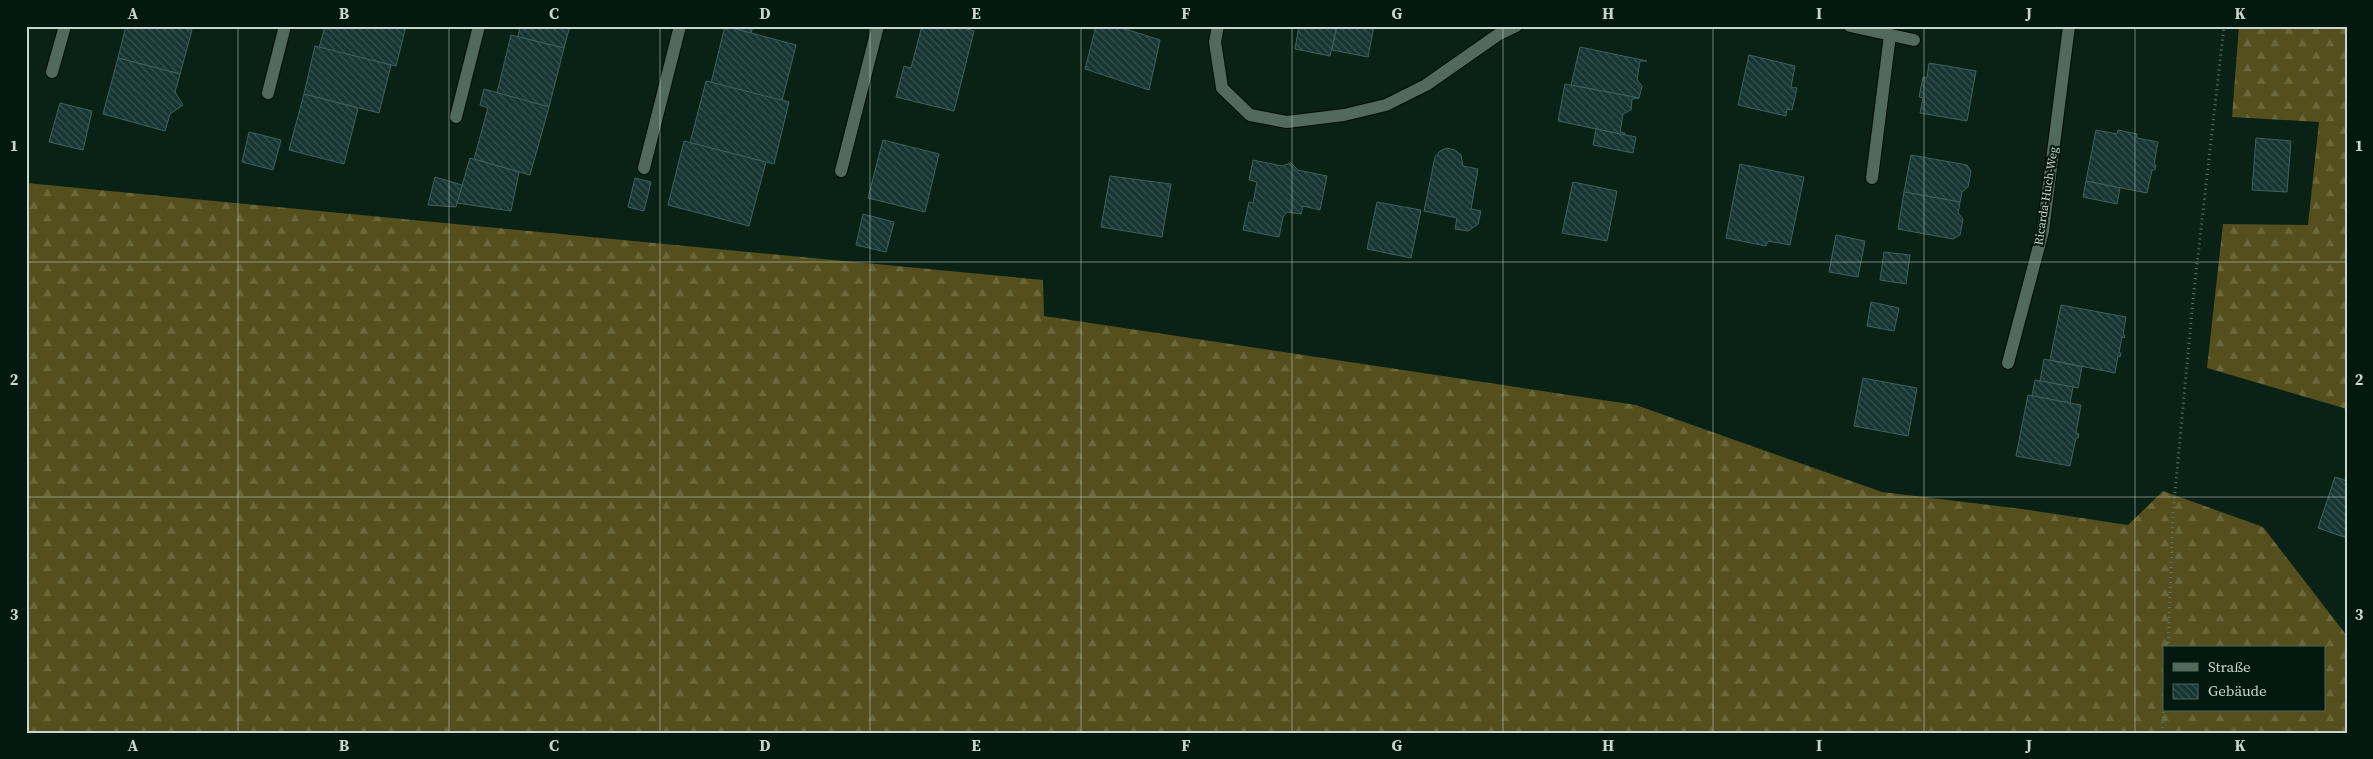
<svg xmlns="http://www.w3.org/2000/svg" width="2373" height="759" font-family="'Source Serif 4',serif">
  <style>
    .forest { fill: url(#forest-firs); fill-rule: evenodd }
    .building { fill: url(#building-back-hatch); stroke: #40605d }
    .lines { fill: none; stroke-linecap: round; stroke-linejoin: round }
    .minor-casing { stroke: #000b03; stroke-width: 14 }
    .path { stroke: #5f7368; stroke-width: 3; stroke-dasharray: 1 4; stroke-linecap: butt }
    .minor { stroke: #516a5c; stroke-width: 12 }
    .grid { fill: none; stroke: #c8d6ce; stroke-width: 1; stroke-opacity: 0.55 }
    .labels { text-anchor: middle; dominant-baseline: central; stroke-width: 4; stroke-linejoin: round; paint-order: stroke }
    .street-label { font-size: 12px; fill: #c8d6ce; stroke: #03180e }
    .neatline { fill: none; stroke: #c8d6ce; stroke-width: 2 }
    .grid-label { font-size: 16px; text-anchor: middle; font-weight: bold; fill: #c8d6ce }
  </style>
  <defs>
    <pattern id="forest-firs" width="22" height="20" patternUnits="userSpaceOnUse" patternTransform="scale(1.25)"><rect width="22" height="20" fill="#544f1c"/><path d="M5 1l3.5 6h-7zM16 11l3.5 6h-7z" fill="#6b683c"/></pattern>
    <pattern id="building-back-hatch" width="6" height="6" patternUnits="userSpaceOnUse" patternTransform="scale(1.25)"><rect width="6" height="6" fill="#173533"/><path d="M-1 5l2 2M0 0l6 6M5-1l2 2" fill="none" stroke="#37524f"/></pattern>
  </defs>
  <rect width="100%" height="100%" fill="#0a2216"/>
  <g class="forest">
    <polygon points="2239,26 2347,26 2347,409 2207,368 2223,224 2308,225 2319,122 2232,117"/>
    <path d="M26,183L1043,280L1044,316L1636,405L1882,492L2022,509L2128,525L2163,491L2263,527L2347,636V733H26ZM2164,648H2324V710H2164Z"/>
  </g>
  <g class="building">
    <polygon points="126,26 179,26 192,30 180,74 118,58"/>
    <polygon points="325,26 406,26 396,66 319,48"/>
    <polygon points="520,26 570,26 564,48 518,37"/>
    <polygon points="725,26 796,45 782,101 711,83"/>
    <polygon points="725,26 753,26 751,33"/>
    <polygon points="922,26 957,26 974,31 954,111 896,97 904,66 911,68"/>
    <polygon points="1096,26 1116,26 1160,40 1149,90 1085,69"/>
    <polygon points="1299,26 1337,26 1330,56 1295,49"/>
    <polygon points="1337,26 1374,26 1368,57 1332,50"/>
    <polygon points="511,35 564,48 549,107 497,93"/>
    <polygon points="315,46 391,65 379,113 304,94"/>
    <polygon points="1580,47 1647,61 1640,61 1637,80 1642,86 1639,98 1571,85"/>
    <polygon points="1749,55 1795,66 1791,87 1797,88 1792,110 1787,109 1786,116 1738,105"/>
    <polygon points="118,58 180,74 175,92 183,105 170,114 165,131 103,114"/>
    <polygon points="1929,63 1976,71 1967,121 1920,113 1923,98 1919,97 1923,77 1927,78"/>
    <polygon points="706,81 789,102 774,164 690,143"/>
    <polygon points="1565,84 1639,98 1632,99 1631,110 1623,114 1620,132 1625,133 1625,135 1558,121"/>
    <polygon points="484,89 549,107 530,175 474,159 488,108 480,105"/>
    <polygon points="304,94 358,108 344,164 289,150"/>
    <polygon points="60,103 92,111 83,150 49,142"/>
    <polygon points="1596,129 1636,137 1633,153 1593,145"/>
    <polygon points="2096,130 2117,134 2118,130 2137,134 2137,138 2158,142 2154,165 2156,165 2155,170 2152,170 2147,193 2086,181"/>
    <polygon points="249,132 281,140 273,170 242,162"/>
    <polygon points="2256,138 2291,141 2287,192 2252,190"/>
    <polygon points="883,140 939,154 925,212 868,198"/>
    <polygon points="684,141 766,162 749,226 668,205"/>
    <polygon points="1447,148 1455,150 1461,155 1463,166 1478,169 1471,209 1481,211 1478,224 1468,231 1455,229 1457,218 1424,211 1435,157 1440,151"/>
    <polygon points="1911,155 1967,165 1971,171 1968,187 1962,192 1960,202 1904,192"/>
    <polygon points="470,158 519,172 511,211 457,203"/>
    <polygon points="1253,160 1282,166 1291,163 1298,170 1327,176 1320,210 1303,206 1301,214 1287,212 1283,217 1279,237 1243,230 1249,202 1253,203 1257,182 1249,180"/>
    <polygon points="1740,164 1804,177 1790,245 1768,241 1766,246 1726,238"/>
    <polygon points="1110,176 1171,184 1162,237 1101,227"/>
    <polygon points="435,177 462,185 456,207 428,205"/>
    <polygon points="635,178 651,182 644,211 628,207"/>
    <polygon points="2086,181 2120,188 2117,204 2083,197"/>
    <polygon points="1573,182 1617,191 1607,241 1562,233"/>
    <polygon points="1904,192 1960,202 1958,213 1963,219 1960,235 1953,239 1898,229"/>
    <polygon points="1377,202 1421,210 1411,258 1367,249"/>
    <polygon points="863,214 894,222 886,252 856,245"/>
    <polygon points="1836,235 1865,241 1858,277 1829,272"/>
    <polygon points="1884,252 1910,255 1906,284 1880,280"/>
    <polygon points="1871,302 1899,308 1894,331 1867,326"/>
    <polygon points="2061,305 2126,317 2123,334 2125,335 2124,338 2122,337 2119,353 2121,353 2120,357 2118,356 2115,373 2050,360"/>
    <polygon points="2044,359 2082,367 2078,388 2040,381"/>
    <polygon points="1863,378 1917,388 1908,436 1854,426"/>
    <polygon points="2035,380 2073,387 2070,403 2032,396"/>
    <polygon points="2028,395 2081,405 2076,433 2079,434 2078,438 2076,438 2070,466 2016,456"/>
    <polygon points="2335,477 2347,481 2347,538 2318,528"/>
  </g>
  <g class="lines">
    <g class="minor-casing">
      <g id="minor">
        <polyline points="1218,26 1215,42 1222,88 1250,115 1287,122 1344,115 1386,105 1426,85 1499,34 1516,26"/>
        <polyline points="1850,26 1914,40"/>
        <polyline points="52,72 65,26"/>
        <polyline points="268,93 285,26"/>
        <polyline points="456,117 479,26"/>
        <polyline points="644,168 680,26"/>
        <polyline points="841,171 878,26"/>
        <polyline points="1872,178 1890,35"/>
        <polyline points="2008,363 2043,231 2069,26"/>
      </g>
    </g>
    <g class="path">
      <polyline points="2168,648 2173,514 2193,300 2224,26"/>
      <polyline points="2162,733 2164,706"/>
    </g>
    <use href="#minor" class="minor"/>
  </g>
  <path class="grid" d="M238,26V733M449,26V733M660,26V733M870,26V733M1081,26V733M1292,26V733M1503,26V733M1713,26V733M1924,26V733M2135,26V733M26,262H2347M26,497H2347"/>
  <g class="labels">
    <g class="street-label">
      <text transform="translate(2046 196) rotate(-81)">Ricarda-Huch-Weg</text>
    </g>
  </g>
  <rect width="2373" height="759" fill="none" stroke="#03180e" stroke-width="55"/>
  <rect x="2163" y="646" width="162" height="65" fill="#03180e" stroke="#52645b"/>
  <rect x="2173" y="663" width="25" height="8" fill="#516a5c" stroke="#52645b"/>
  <text x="2208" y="672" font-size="15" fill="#c8d6ce">Straße</text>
  <rect x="2173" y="684" width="25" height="15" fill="url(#building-back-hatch)" stroke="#52645b"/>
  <text x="2208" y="696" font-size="15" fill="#c8d6ce">Gebäude</text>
  <rect x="28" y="28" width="2318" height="704" class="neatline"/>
  <g class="grid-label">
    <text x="133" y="19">A</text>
    <text x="344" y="19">B</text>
    <text x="554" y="19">C</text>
    <text x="765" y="19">D</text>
    <text x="976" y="19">E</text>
    <text x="1186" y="19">F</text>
    <text x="1397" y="19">G</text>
    <text x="1608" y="19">H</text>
    <text x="1819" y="19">I</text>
    <text x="2029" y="19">J</text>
    <text x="2240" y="19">K</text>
    <text x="14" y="151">1</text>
    <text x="2359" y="151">1</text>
    <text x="14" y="385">2</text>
    <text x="2359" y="385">2</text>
    <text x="14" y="620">3</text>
    <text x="2359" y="620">3</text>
    <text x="133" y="751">A</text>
    <text x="344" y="751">B</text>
    <text x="554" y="751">C</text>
    <text x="765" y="751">D</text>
    <text x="976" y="751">E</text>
    <text x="1186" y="751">F</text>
    <text x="1397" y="751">G</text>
    <text x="1608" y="751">H</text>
    <text x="1819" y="751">I</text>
    <text x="2029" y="751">J</text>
    <text x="2240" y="751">K</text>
  </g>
</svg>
